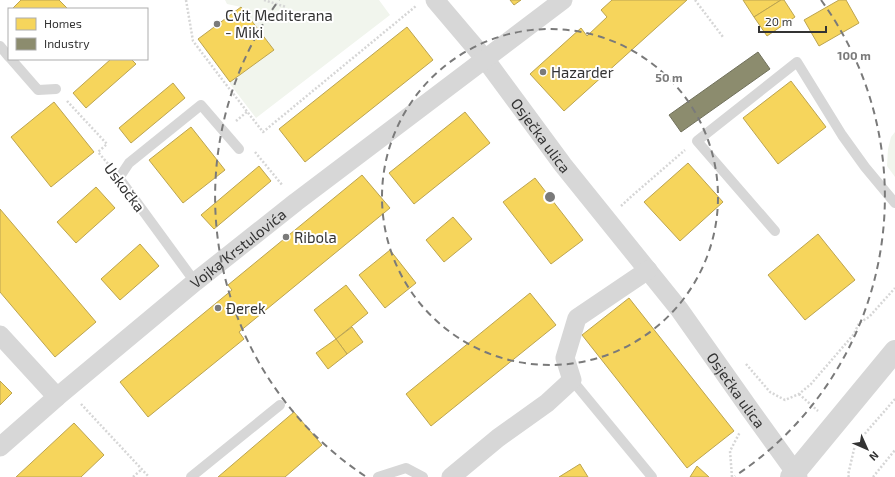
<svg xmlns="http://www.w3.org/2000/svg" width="895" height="477" font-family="'Exo 2',sans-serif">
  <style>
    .green { fill: #f1f5ed }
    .homes { fill: #f6d55c; stroke: #bca450 }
    .industry { fill: #8c8c6e; stroke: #71715c }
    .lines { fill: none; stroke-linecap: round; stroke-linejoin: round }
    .path { stroke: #d6d6d6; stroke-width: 2.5; stroke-dasharray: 2 2; stroke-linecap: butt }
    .service { stroke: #d7d7d7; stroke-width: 10 }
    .minor { stroke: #d7d7d7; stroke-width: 19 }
    .tertiary { stroke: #d7d7d7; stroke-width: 22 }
    .ring { fill: none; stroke: #7a7a7a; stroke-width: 2; stroke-dasharray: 7 5 }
    .poi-dot { fill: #7a7a7a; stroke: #fff; stroke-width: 1.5 }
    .labels { text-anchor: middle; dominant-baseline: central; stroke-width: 4; stroke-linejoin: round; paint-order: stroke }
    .poi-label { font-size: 15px; fill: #333; stroke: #fff; text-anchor: start }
    .street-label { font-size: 15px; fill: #333; stroke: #fff }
    .centre { fill: #7a7a7a; stroke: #fff; stroke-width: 2 }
    .ring-label { font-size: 12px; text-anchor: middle; font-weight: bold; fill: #7a7a7a; stroke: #fff; stroke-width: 4; stroke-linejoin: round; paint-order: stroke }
  </style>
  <rect width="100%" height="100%" fill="#fff"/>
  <g class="green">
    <polygon points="225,0 379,0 390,15 256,118 230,84 230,82 273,50 241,7 227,4"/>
    <polygon points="895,132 895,177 887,166 888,149 891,137"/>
  </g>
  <g class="homes">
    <polygon points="21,0 59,0 68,9 12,9"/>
    <polygon points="510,0 521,0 514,5"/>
    <polygon points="612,0 687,0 564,111 530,74 581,28 587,36 607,17 601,10"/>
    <polygon points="743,0 781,0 754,17"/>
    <polygon points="781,0 784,0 795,17 767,36 754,17"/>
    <polygon points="839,0 846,0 859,23 819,46 804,20"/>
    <polygon points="241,7 274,50 230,82 198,39"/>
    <polygon points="407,27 433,60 305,162 279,129"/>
    <polygon points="111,59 131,59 136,64 86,108 73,93"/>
    <polygon points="791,81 826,127 778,164 743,118"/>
    <polygon points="173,83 185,98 131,143 119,128"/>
    <polygon points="54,102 94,152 51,187 11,137"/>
    <polygon points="465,112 490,143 414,204 389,173"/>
    <polygon points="191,127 225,170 183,203 149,160"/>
    <polygon points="688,163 723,202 680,241 644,202"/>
    <polygon points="259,166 271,181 214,229 201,215"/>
    <polygon points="362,175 390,208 239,332 244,339 148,417 120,382 232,290 228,285"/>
    <polygon points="535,178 583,240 551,264 503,202"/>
    <polygon points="96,187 115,208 76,243 57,222"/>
    <polygon points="0,209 96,322 55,357 0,292"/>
    <polygon points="453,217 472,239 444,262 426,240"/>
    <polygon points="818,234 855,280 805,320 768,275"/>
    <polygon points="140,244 159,266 120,300 101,279"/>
    <polygon points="390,250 416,283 385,308 359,275"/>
    <polygon points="346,285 368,313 336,339 314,310"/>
    <polygon points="530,293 556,325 431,426 406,394"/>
    <polygon points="629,298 734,431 687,468 582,335"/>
    <polygon points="352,327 363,342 347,354 336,339"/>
    <polygon points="336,339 347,354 328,369 316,353"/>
    <polygon points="0,381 12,393 0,405"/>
    <polygon points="294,412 322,445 285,477 218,477"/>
    <polygon points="74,423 104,455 81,477 16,477"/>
    <polygon points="580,464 588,477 559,477"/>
    <polygon points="697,466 709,477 690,477"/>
  </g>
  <polygon class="industry" points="758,52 770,69 681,132 669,115"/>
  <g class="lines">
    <g class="path">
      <polyline points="186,0 193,41 221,78 263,132 416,6"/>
      <polyline points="264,0 286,7"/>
      <polyline points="695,0 723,37"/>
      <polyline points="67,101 107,144 98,152 109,165"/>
      <polyline points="236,121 248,111"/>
      <polyline points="255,152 283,186"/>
      <polyline points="621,206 633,195 685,150"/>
      <polyline points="746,364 770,392 785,400 799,394 811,384 854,334 859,323 869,317 895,288"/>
      <polyline points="799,394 818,411"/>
      <polyline points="81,404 149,477"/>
      <polyline points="133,477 142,469"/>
      <polyline points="732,477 730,451 740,432"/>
      <polyline points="849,477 848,475 855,445 895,399"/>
      <polyline points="873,477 895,450"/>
    </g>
    <g class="service">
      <polyline points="0,46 9,57"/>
      <polyline points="11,59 38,90 56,89"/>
      <polyline points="775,231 697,141 797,62 842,135 865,167 895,203"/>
      <polyline points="195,282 119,178 129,163 201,105 239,149"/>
      <polyline points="572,380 652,477"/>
      <polyline points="191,477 280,405"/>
      <polyline points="378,477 406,468 423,477"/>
    </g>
    <g class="minor">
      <path id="s1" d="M435,0L485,59L563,165L679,309L751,411L795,472L798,477"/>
      <polyline points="0,335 57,397"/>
      <path id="s2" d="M0,447L57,397L195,282L296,202L563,0"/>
      <polyline points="451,477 498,438 547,403 572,380 565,358 577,318 648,270"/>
    </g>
    <polyline class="tertiary" points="791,477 895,351"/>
  </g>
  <g class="ring">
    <circle cx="550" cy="197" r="168"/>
    <path d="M365 476A335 335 0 0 1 279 0M821 0A335 335 0 0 1 735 476"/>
  </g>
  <g class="poi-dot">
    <circle cx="217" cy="24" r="4"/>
    <circle cx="543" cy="72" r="4"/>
    <circle cx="286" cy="237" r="4"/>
    <circle cx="218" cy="308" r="4"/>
  </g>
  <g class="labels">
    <g class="poi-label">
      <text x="225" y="15">Cvit Mediterana<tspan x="225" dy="17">- Miki</tspan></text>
      <text x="551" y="72">Hazarder</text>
      <text x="294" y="237">Ribola</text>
      <text x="226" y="308">Đerek</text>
    </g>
    <g class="street-label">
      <text stroke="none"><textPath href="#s1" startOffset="172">Osječka ulica</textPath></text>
      <text transform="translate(125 187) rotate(53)">Uskočka</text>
      <text stroke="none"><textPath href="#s2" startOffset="310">Vojka Krstulovića</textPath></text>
      <text stroke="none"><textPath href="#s1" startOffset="493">Osječka ulica</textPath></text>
    </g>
  </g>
  <circle cx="550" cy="197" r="6" class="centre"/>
  <g class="ring-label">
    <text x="854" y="60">100 m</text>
    <text x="669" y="82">50 m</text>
  </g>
  <rect x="8" y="8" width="140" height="52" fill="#ffffff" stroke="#adadad"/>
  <rect x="16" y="18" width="20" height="12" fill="#f6d55c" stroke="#adadad"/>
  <text x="44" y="28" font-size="12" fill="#333333">Homes</text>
  <rect x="16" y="38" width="20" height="12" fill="#8c8c6e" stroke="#adadad"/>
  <text x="44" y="48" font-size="12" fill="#333333">Industry</text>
  <g transform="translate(867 449) rotate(135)" stroke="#ffffff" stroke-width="3" paint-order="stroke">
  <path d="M0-3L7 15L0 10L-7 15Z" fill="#333333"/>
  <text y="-6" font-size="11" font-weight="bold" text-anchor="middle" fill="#333333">N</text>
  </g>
  <path d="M759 26v6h67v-6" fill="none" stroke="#333333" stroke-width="2"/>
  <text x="765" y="26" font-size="12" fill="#333333" stroke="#ffffff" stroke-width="3" paint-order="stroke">20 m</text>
</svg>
